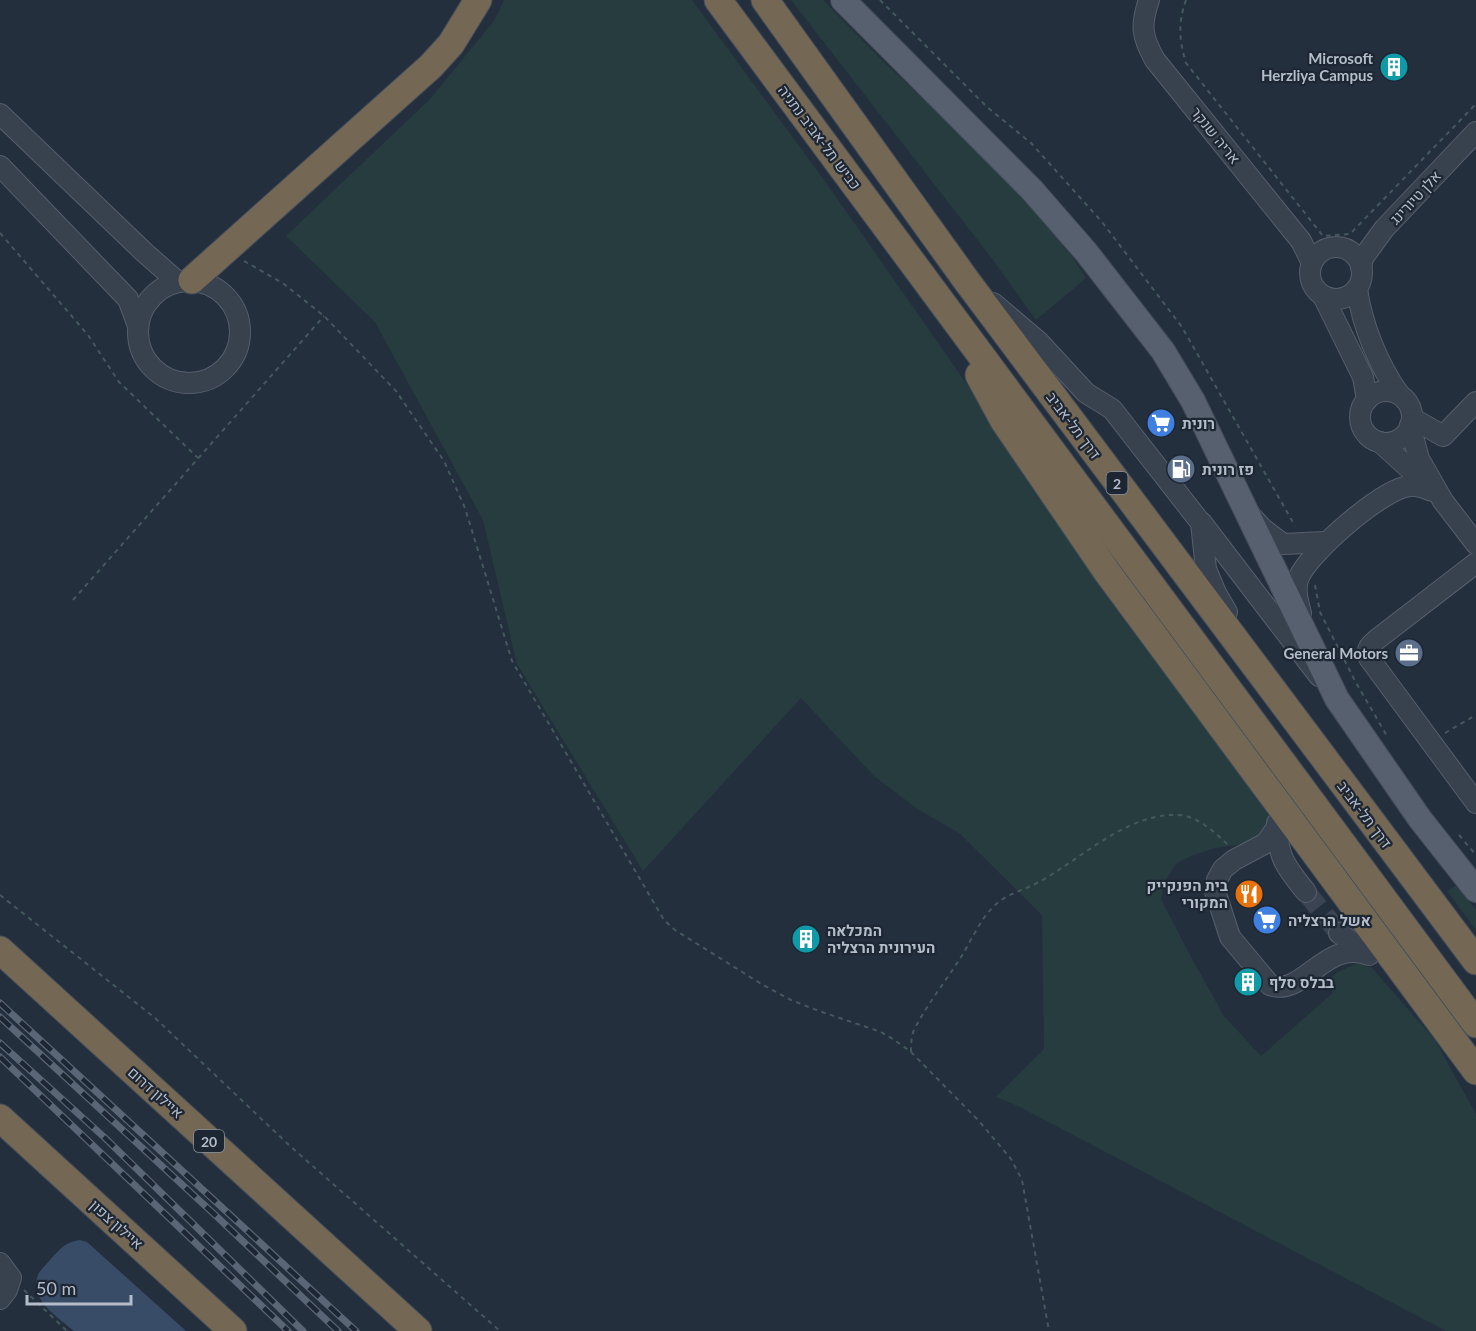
<svg xmlns="http://www.w3.org/2000/svg" width="1476" height="1331" font-family="Lato,Heebo,sans-serif">
  <style>
    .green { fill: #263c3f }
    .water { fill: #394c67 }
    .lines { fill: none; stroke-linecap: round; stroke-linejoin: round }
    .minor-tunnel { stroke: #3a4453; stroke-width: 20; stroke-dasharray: 20 10; stroke-linecap: butt }
    .minor-casing { stroke: #565f6c; stroke-width: 22 }
    .major-casing { stroke: #414a57; stroke-width: 26 }
    .highway-casing { stroke: #434c59; stroke-width: 29 }
    .path { stroke: #44595c; stroke-width: 2; stroke-dasharray: 4.5 4.5; stroke-linecap: butt }
    .minor { stroke: #38414e; stroke-width: 20 }
    .major { stroke: #56606e; stroke-width: 24 }
    .highway { stroke: #746855; stroke-width: 27 }
    .rail-casing { stroke: #5a6575; stroke-width: 7 }
    .rail { stroke: #1d2633; stroke-width: 4.5; stroke-dasharray: 14; stroke-linecap: butt }
    .labels { text-anchor: middle; dominant-baseline: central; stroke-width: 4.5; stroke-linejoin: round; paint-order: stroke }
    .shield { fill: #1d2633; stroke: #878f9c; stroke-width: 1.5 }
    .shield-label { font-size: 14px; font-weight: bold; fill: #b4bcc9 }
    .poi-label { font-size: 15px; font-weight: bold; fill: #b4bcc9; stroke: #1d2633; text-anchor: start }
    .street-label { font-size: 15px; fill: #b4bcc9; stroke: #1d2633 }
  </style>
  <rect width="100%" height="100%" fill="#242f3e"/>
  <g class="green">
    <polygon points="504,0 692,0 827,184 1271,819 1272,825 1252,843 1215,848 1191,856 1176,864 1164,883 1161,899 1191,957 1224,1016 1261,1056 1333,993 1325,982 1338,972 1358,963 1372,968 1435,1040 1476,1114 1476,1331 1446,1331 1018,1106 996,1097 1044,1049 1042,915 959,833 916,808 874,776 801,698 643,871 517,664 483,520 375,322 286,236 429,100 494,21"/>
    <polygon points="791,0 823,0 884,62 988,160 1060,238 1086,278 1036,320 990,256"/>
    <polygon points="1457,885 1476,910 1476,930 1447,891"/>
  </g>
  <path class="water" d="M80,1240L87,1242L186,1331H74C59,1318 28,1299 38,1275C40,1270 46,1265 50,1260C59,1250 65,1242 80,1240Z"/>
  <g class="lines">
    <polyline class="minor-tunnel" points="1306,892 1339,933"/>
    <g class="minor-casing">
      <g id="minor">
        <path d="M1149,0C1140,26 1142,37 1155,60L1301,241L1312,263"/>
        <polyline points="0,114 145,253 178,282"/>
        <polyline points="0,166 128,299 138,326"/>
        <circle cx="1336" cy="273" r="26"/>
        <polyline points="1361,267 1363,258 1384,229 1476,132"/>
        <circle cx="189" cy="332" r="51"/>
        <path d="M1357,289C1362,325 1378,364 1399,394"/>
        <polyline points="1323,296 1363,377 1367,400"/>
        <polyline points="993,303 1039,342 1086,393 1112,409 1201,523 1206,569 1216,593 1227,612"/>
        <circle cx="1386" cy="417" r="26"/>
        <polyline points="1412,418 1443,436 1476,402"/>
        <polyline points="1410,425 1419,459 1443,501 1476,544"/>
        <polyline points="1380,442 1426,484"/>
        <polyline points="1252,517 1262,528 1283,544 1325,542"/>
        <polyline points="1202,523 1319,676"/>
        <path d="M1476,563L1376,640C1369,646 1366,649 1369,658L1476,803"/>
        <path d="M1301,613C1298,602 1294,588 1299,577C1310,552 1383,488 1410,486C1418,485 1426,489 1433,491"/>
        <path d="M1277,823C1277,857 1286,867 1306,892"/>
        <path d="M1277,827L1266,843L1234,860L1223,869L1217,880L1215,891L1230,937L1270,985C1303,998 1325,938 1369,955"/>
        <polyline points="1339,933 1366,952"/>
        <polyline points="0,1263 11,1278 7,1290 0,1299"/>
      </g>
    </g>
    <g class="major-casing">
      <polyline id="major" points="843,0 1032,190 1086,252 1163,351 1193,401 1337,699 1420,819 1476,890"/>
    </g>
    <g class="highway-casing">
      <g id="highway">
        <polyline points="718,0 1476,1024"/>
        <polyline points="765,0 966,280 1476,961"/>
        <polyline points="192,280 431,66 451,44 478,0"/>
        <polyline points="979,375 1004,421 1107,572 1476,1071"/>
        <polyline points="0,950 418,1331"/>
        <polyline points="0,1118 233,1331"/>
      </g>
    </g>
    <g class="path">
      <polyline points="880,0 987,107 1031,143 1102,222 1182,327 1295,526"/>
      <path d="M1186,0C1178,22 1179,40 1186,63L1323,236L1350,234L1476,104"/>
      <polyline points="0,233 88,335 119,382 198,458"/>
      <polyline points="244,261 284,284 324,316 396,391 444,461 465,508 512,661 664,920 675,930 763,985 791,1000 819,1011 881,1032 893,1039 911,1052 979,1121 1011,1159 1022,1180 1049,1331"/>
      <polyline points="1315,585 1320,612 1355,681 1387,736"/>
      <polyline points="73,600 324,316"/>
      <polyline points="1445,733 1476,715"/>
      <polyline points="1459,835 1476,855"/>
      <polyline points="0,895 155,1018 290,1146 500,1331"/>
      <path d="M911,1052C911,1044 911,1037 914,1030C927,1004 946,981 961,957C971,941 980,920 993,907C1007,893 1020,892 1037,883C1079,861 1127,812 1179,815C1197,816 1215,832 1228,845"/>
      <polyline points="24,1290 67,1331"/>
    </g>
    <use href="#minor" class="minor"/>
    <use href="#major" class="major"/>
    <use href="#highway" class="highway"/>
    <g class="rail-casing">
      <g id="rail">
        <polyline points="0,1003 356,1331"/>
        <polyline points="0,1017 213,1213 338,1331"/>
        <polyline points="0,1043 104,1137 303,1331"/>
        <polyline points="0,1057 288,1331"/>
      </g>
    </g>
    <use href="#rail" class="rail"/>
  </g>
  <defs>
    <g id="building-disc" transform="scale(1.5)"><circle r="9.5" fill="#0f9aa8" stroke="#1d2633"/><path d="M-4-6H4V6H1V3H-1V6H-4ZM-2.5-4.3h1.7v1.8h-1.7ZM.8-4.3h1.7v1.8H.8ZM-2.5-1h1.7V.8h-1.7ZM.8-1h1.7V.8H.8Z" fill="#fff"/></g>
    <g id="supermarket-disc" transform="scale(1.5)"><circle r="9.5" fill="#3f7fe0" stroke="#1d2633"/><path d="M-6-5.5h2.5l.6 2H6L4.5 2H-2.5L-4.4-4H-6ZM-1.5 3.2a1.3 1.3 0 1 0 .1 0ZM3 3.2a1.3 1.3 0 1 0 .1 0Z" fill="#fff"/></g>
    <g id="fuel-disc" transform="scale(1.5)"><circle r="9.5" fill="#5c6f8a" stroke="#1d2633"/><path d="M-5.5-6h7V0h2V4h1.3V-2.5L3-4.5l.8-.8L6-3V5H2.5V1h-1V6h-7ZM-4.2-4.7v3.2H.2V-4.7Z" fill="#fff"/></g>
    <g id="office-disc" transform="scale(1.5)"><circle r="9.5" fill="#5c6f8a" stroke="#1d2633"/><path d="M-6-3h4V-5.5h4V-3h4V5H-6ZM-1-4.5V-3h2v-1.5ZM-6 0V1H6V0Z" fill="#fff"/></g>
    <g id="restaurant-disc" transform="scale(1.5)"><circle r="9.5" fill="#e8710a" stroke="#1d2633"/><path d="M-5-6h1v4h1v-4h1v4h1v-4h1v5L-1.5 .5V6h-2V.5L-5-1ZM5-6V6H3V1.5H1.5Q1.5-4 5-6Z" fill="#fff"/></g>
  </defs>
  <g fill-rule="evenodd">
    <use href="#building-disc" x="1394" y="67"/>
    <use href="#supermarket-disc" x="1161" y="423"/>
    <use href="#fuel-disc" x="1181" y="469"/>
    <use href="#office-disc" x="1409" y="653"/>
    <use href="#restaurant-disc" x="1249" y="894"/>
    <use href="#supermarket-disc" x="1267" y="920"/>
    <use href="#building-disc" x="806" y="939"/>
    <use href="#building-disc" x="1248" y="982"/>
  </g>
  <g class="labels">
    <g class="shield">
      <rect x="1106.5" y="472" width="21" height="22" rx="4.5"/>
      <rect x="194" y="1130" width="30" height="22" rx="4.5"/>
    </g>
    <g class="shield-label">
      <text x="1117" y="483">2</text>
      <text x="209" y="1141">20</text>
    </g>
    <g class="poi-label">
      <text x="1373" y="58" text-anchor="end">Microsoft<tspan x="1373" dy="17">Herzliya Campus</tspan></text>
      <text x="1182" y="423">רונית</text>
      <text x="1202" y="469">פז רונית</text>
      <text x="1388" y="653" text-anchor="end">General Motors</text>
      <text x="1228" y="885" text-anchor="end">בית הפנקייק<tspan x="1228" dy="17">המקורי</tspan></text>
      <text x="1288" y="920">אשל הרצליה</text>
      <text x="827" y="930">המכלאה<tspan x="827" dy="17">העירונית הרצליה</tspan></text>
      <text x="1269" y="982">בבלס סלף</text>
    </g>
    <g class="street-label">
      <text transform="translate(1216 135) rotate(51)">אריה שנקר</text>
      <text transform="translate(820 137) rotate(53)">כביש תל-אביב נתניה</text>
      <text transform="translate(1415 197) rotate(-47)">אלן טיורינג</text>
      <text transform="translate(1074 425) rotate(53)">דרך תל-אביב</text>
      <text transform="translate(1365 814) rotate(53)">דרך תל-אביב</text>
      <text transform="translate(156 1092) rotate(42)">איילון דרום</text>
      <text transform="translate(117 1224) rotate(42)">איילון צפון</text>
    </g>
  </g>
  <path d="M27 1295v9h104v-9" fill="none" stroke="#b4bcc9" stroke-width="3"/>
  <text x="36" y="1295" font-size="18" fill="#b4bcc9" stroke="#1d2633" stroke-width="4.5" paint-order="stroke">50 m</text>
</svg>
